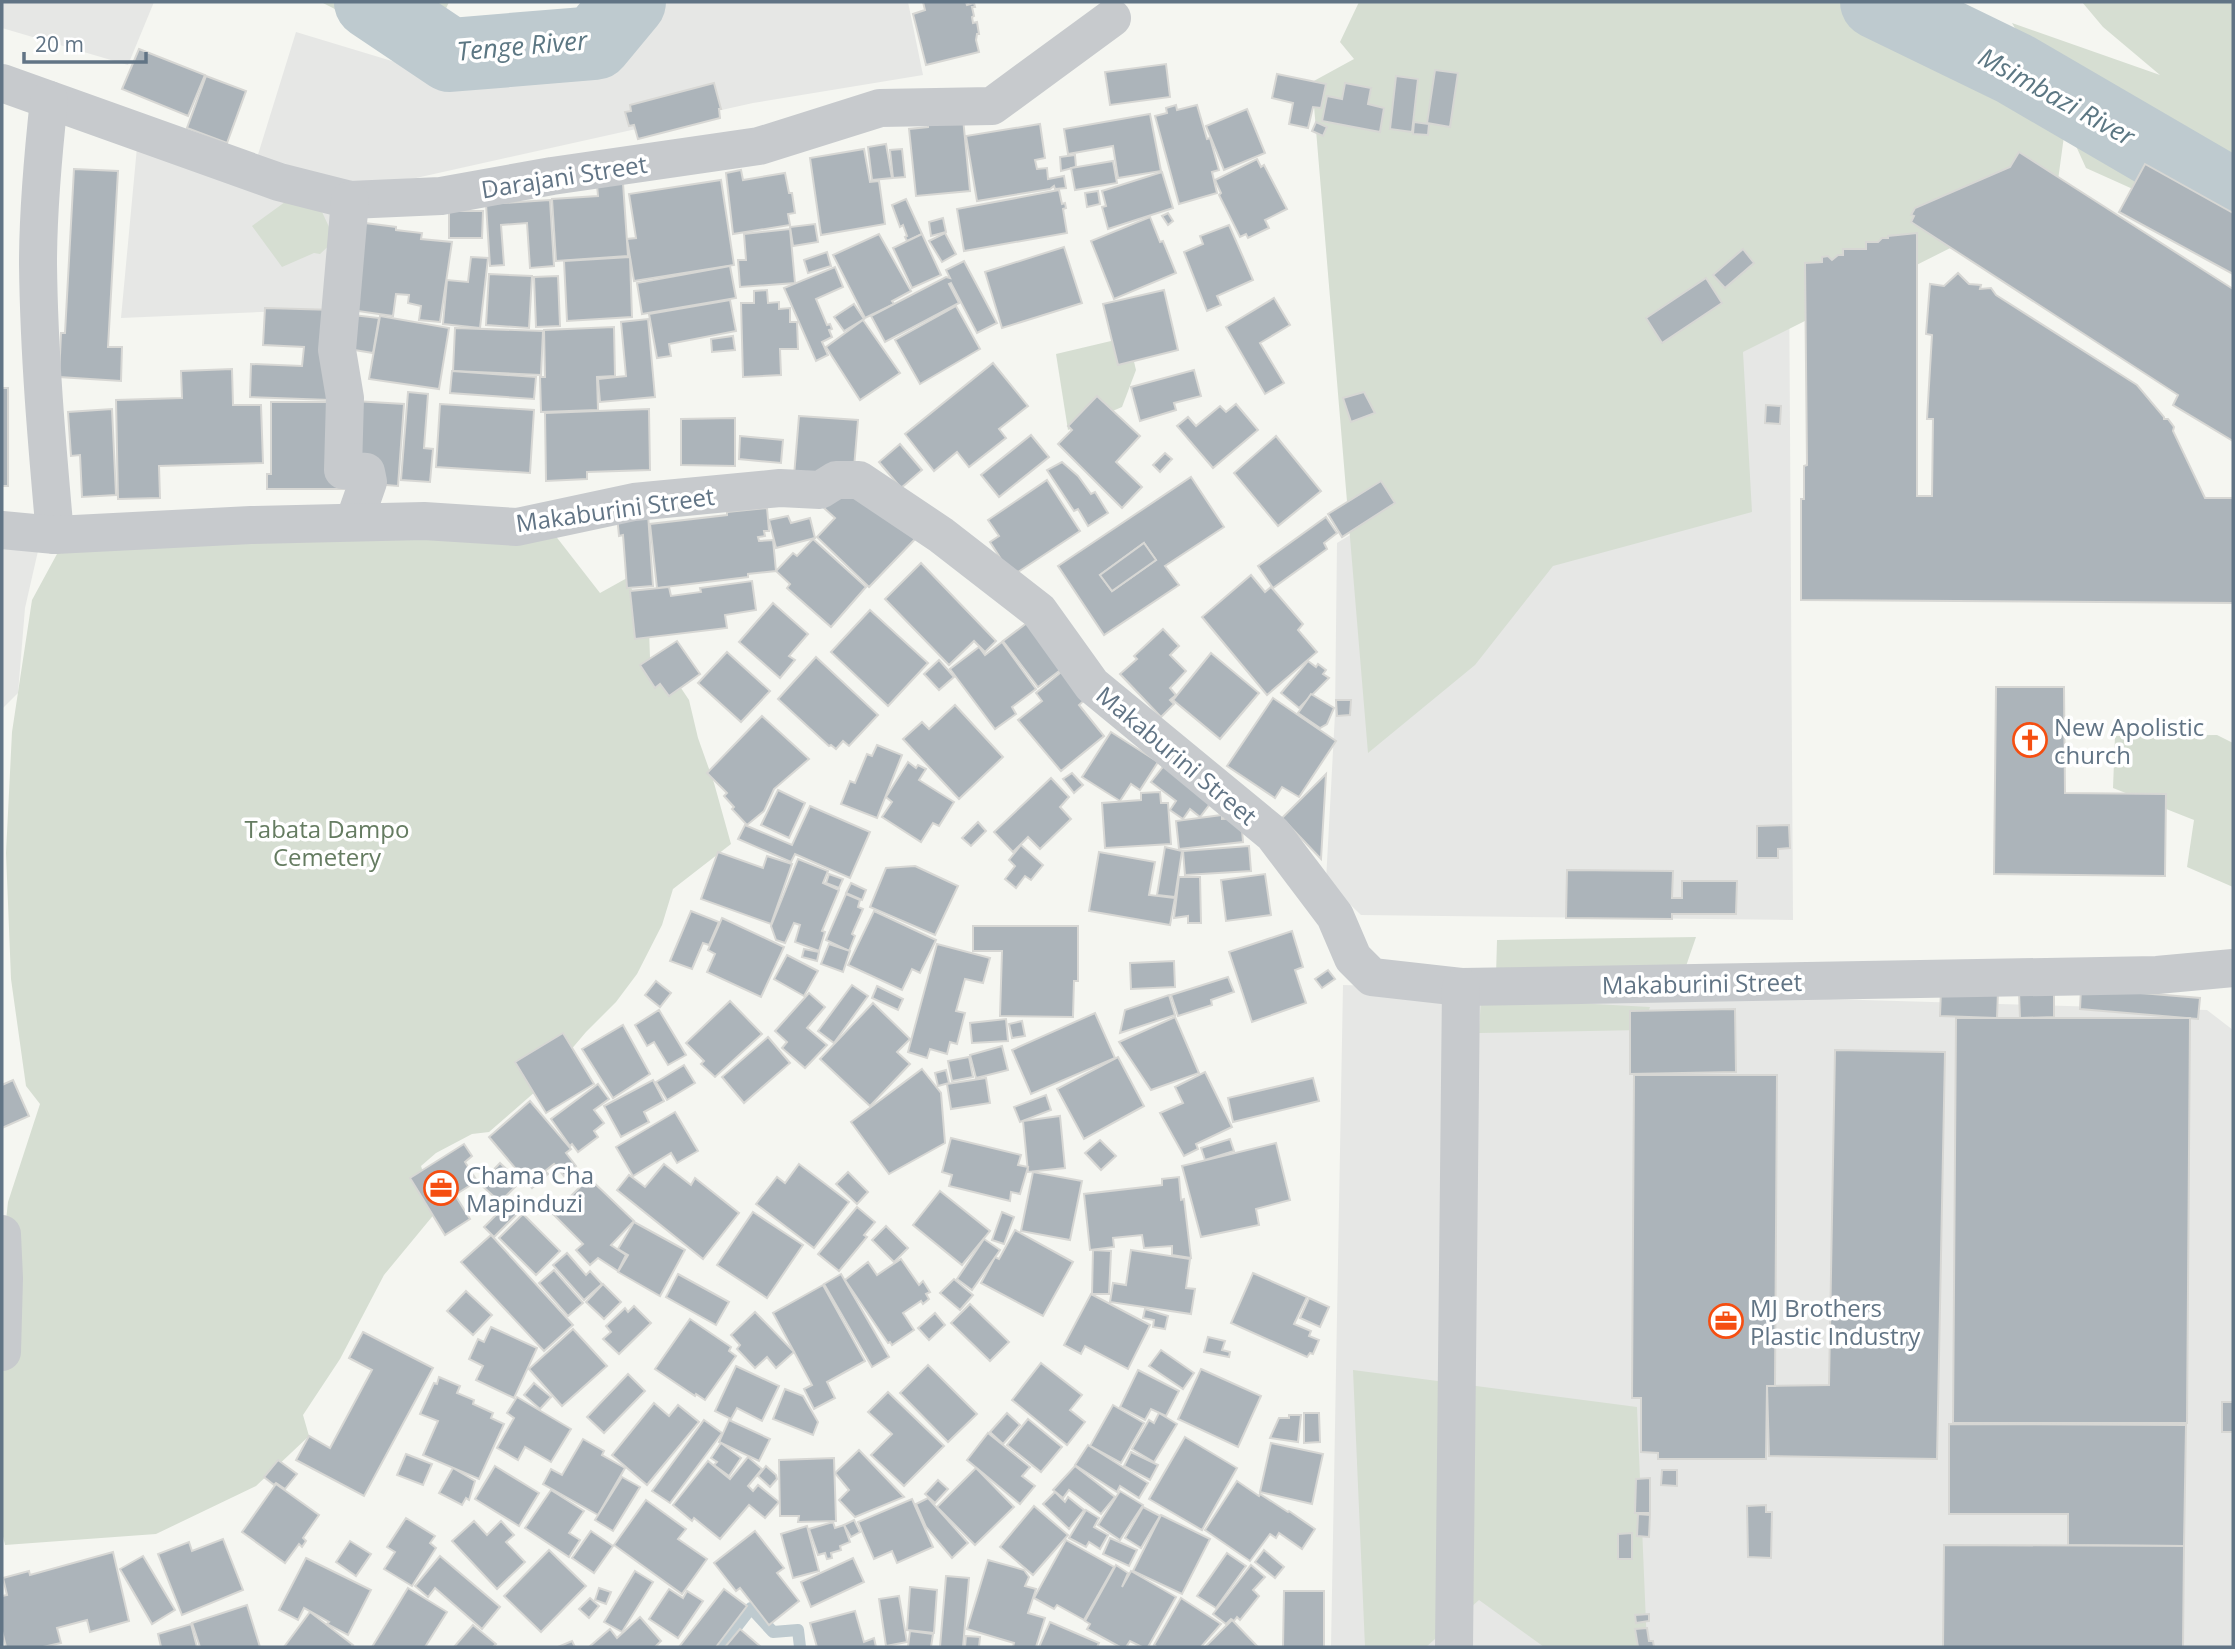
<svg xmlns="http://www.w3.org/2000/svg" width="2235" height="1649" font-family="'Open Sans',sans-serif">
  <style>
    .built { fill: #e6e7e5 }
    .green { fill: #d6ded2 }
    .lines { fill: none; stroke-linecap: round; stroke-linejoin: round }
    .stream { stroke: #becacf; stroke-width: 12 }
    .river { stroke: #becacf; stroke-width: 74 }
    .building { fill: #acb4ba; stroke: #d7d7d4; stroke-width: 2; fill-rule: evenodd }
    .minor { stroke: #c7cacd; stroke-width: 38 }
    .labels { text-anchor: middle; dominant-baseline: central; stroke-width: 7; stroke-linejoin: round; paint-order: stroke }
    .street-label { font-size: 24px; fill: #617485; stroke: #fff }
    .poi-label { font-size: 24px; fill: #617485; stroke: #fff; text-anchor: start }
    .park-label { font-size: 24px; fill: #657c61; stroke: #fff }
    .water-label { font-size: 26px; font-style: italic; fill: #5c7783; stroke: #fff }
  </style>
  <rect width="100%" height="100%" fill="#f5f6f1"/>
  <g class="built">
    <polygon points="2,2 154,2 128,65 2,28"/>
    <polygon points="651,2 908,2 923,75 753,103 416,178 346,186 256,161 296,32 448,78 605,64"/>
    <polygon points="137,147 342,208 333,309 121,318"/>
    <polygon points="1789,266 1793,920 1361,915 1326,881 1335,714 1337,543"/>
    <polygon points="2,548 38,551 25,608 18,693 2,709 2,742"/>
    <polygon points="1343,985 2207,1010 2233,1030 2233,1647 1331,1647"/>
  </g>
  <g class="green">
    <polygon points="321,2 449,2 444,13 398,41"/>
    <polygon points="1359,2 1877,2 1916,35 1913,45 1933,59 2013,75 2064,136 2056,195 1743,352 1752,512 1553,566 1475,665 1368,753 1312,82 1354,59 1340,42"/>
    <polygon points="2082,2 2233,2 2233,234 2086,168 2050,89 2012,23 2160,75 2103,27"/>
    <polygon points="317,201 335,240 320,254 314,253 282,267 252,226 285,202"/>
    <polygon points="1128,337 1136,370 1122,407 1068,430 1056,354"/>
    <polygon points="544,521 600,593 627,578 649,629 650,658 675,679 689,700 698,738 714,783 731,844 673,889 662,925 637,974 616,1002 586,1032 536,1091 489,1132 472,1134 436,1153 421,1166 436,1212 384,1275 340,1359 303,1415 309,1436 256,1486 156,1534 5,1545 2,1532 2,1257 8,1202 40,1104 26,1086 11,979 6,853 12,732 32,600 70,530"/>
    <polygon points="2217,735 2233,743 2233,887 2187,867 2194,820 2113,788 2115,736"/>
    <polygon points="1696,937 1684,972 1496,976 1497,940"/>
    <polygon points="1481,998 1650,1007 1642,1030 1479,1033"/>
    <polygon points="1353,1370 1637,1407 1647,1647 1544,1647 1479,1600 1426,1647 1365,1647"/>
  </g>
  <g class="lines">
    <polyline class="stream" points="721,1647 751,1608 773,1632 798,1630 800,1647"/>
    <g class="river">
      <polyline points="371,2 450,55 595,43 629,2"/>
      <polyline points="1877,2 2015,69 2233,196"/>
    </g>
  </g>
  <g class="building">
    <polygon points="923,2 966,2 967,5 974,3 975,7 972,7 974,16 972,17 973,23 977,22 979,34 977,34 976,40 979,52 926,65 913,14 925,10"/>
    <polygon points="139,49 205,75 188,116 122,89"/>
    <polygon points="1166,64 1170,97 1110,105 1105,72"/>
    <polygon points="1435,70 1458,73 1450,127 1427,123"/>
    <polygon points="1277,74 1326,84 1321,108 1313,107 1308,128 1289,124 1293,103 1272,98"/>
    <polygon points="206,76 246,91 227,143 187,128"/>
    <polygon points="1396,76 1418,79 1412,132 1390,129"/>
    <polygon points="714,83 721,109 719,109 720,118 638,139 634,125 629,126 625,112 631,111 630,105"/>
    <polygon points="1345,83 1371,88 1368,104 1384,108 1380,132 1322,121 1327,96 1342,99"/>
    <polygon points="1176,105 1177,110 1197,105 1207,139 1210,138 1219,170 1212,172 1217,193 1179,204 1155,116 1167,113 1166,108"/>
    <polygon points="1247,109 1265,153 1224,170 1206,126"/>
    <polygon points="1150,114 1161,171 1118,178 1113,146 1068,154 1064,129"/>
    <polygon points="963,118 970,191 916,196 909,129 928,127 928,122"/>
    <polygon points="1316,122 1327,127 1323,136 1312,131"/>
    <polygon points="1414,122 1429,124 1428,135 1413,134"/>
    <polygon points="1040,124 1045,158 1035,160 1037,169 1047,168 1048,179 1064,176 1066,188 1055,189 1054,186 1050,189 977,201 966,136"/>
    <polygon points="886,144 892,178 872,180 868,147"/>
    <polygon points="864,149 870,182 879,181 885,224 821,235 810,158"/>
    <polygon points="902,149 905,177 893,178 890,150"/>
    <polygon points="2019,152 2233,289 2233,441 2173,405 2178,395 1911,222 1914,216 1911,215 1915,208 2010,167"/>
    <polygon points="1075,155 1076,167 1061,171 1060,157"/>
    <polygon points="1257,159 1261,167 1264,165 1287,209 1265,220 1269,228 1248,238 1246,234 1240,237 1219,195 1221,193 1215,180"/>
    <polygon points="1113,161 1117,183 1075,190 1071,168"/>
    <polygon points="2145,164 2233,213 2233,274 2119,212"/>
    <polygon points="74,169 118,171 108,347 122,347 121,381 59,377 61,333 65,333"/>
    <polygon points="741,170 743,180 785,173 789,193 792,193 795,213 788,214 790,225 733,234 726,173"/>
    <polygon points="1162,172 1173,208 1108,229 1102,207 1106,206 1102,191"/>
    <polygon points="721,180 734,265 634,281 627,239 636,238 629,194"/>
    <polygon points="623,183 628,256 556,261 552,199 598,196 597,185"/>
    <polygon points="1059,190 1062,204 1065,203 1066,208 1063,209 1067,233 964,251 957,209"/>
    <polygon points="1098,191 1100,204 1087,207 1085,193"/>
    <polygon points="906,199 922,234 907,241 905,237 907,236 903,225 900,227 892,205"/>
    <polygon points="550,200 554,266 530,268 527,223 501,225 504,265 490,266 486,204"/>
    <polygon points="449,211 483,211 482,238 449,238"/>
    <polygon points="1168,213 1173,221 1168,225 1162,216"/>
    <polygon points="1150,217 1160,242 1163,241 1176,273 1114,299 1091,241"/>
    <polygon points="943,218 946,232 931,236 929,222"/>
    <polygon points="357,222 396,227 396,230 422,233 421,239 452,242 440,322 419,320 421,306 408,303 409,295 396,294 393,316 344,309"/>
    <polygon points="815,224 818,242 793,246 790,227"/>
    <polygon points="1229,225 1253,280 1217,296 1221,305 1207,311 1184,252 1203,244 1200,236"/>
    <polygon points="790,229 795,283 740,287 738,260 746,260 744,234"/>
    <polygon points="945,233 956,254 942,262 929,241"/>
    <polygon points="1917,233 1917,496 1932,496 1933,419 1927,419 1932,335 1926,334 1930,284 1944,286 1958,273 1969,284 1981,285 1980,289 1991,288 1996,295 2137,385 2164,417 2164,419 2168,419 2174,427 2173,431 2205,498 2233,498 2233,603 1801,600 1801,499 1804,499 1804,466 1807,465 1805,263 1822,262 1822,257 1828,256 1832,260 1838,255 1843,255 1843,249 1866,249 1866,242 1878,242 1882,238 1888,238 1888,236"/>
    <polygon points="879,234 911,291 892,301 894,304 865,318 833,255"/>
    <polygon points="922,234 941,275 912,288 893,248"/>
    <polygon points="1064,247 1082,303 1002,328 985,272"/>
    <polygon points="1743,249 1754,263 1725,288 1713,275"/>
    <polygon points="827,252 831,266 808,273 804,260"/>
    <polygon points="471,257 488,258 480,328 443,324 447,280 468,282"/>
    <polygon points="630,257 632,317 567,321 564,261"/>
    <polygon points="964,261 997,323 977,333 951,283 949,284 959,303 885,342 871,316 946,277 950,278 946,270"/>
    <polygon points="730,266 736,298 642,314 637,283"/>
    <polygon points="835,267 843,287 816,299 827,325 830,324 832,329 829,330 832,337 822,342 828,355 816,361 784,288"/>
    <polygon points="489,274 532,276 529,328 486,325"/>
    <polygon points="558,276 560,326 536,327 534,277"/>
    <polygon points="1706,278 1722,303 1662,343 1646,318"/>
    <polygon points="767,290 768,303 779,302 779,309 790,308 790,322 797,322 798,349 780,349 781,375 743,377 741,303 754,303 754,291"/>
    <polygon points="1164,290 1178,350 1118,365 1103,304"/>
    <polygon points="1274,298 1290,325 1260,343 1284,383 1265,394 1226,327"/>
    <polygon points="730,300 736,331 669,344 671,356 657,358 649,314"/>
    <polygon points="854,304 864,319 844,331 834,317"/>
    <polygon points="956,306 980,349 920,384 895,340"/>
    <polygon points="265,308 335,310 331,400 250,397 251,364 302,366 304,347 263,345"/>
    <polygon points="353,315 379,318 373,353 348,349"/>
    <polygon points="380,316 449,328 439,389 369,379"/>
    <polygon points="648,319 655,397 600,402 598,379 626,376 621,322"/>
    <polygon points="863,320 900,373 860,400 826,347"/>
    <polygon points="614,327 615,376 597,377 598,410 541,412 540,377 545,377 544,330"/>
    <polygon points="455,328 543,331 541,375 453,371"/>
    <polygon points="733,336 735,350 712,352 711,339"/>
    <polygon points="993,363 1028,406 999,429 1006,438 969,467 957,452 934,471 905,434"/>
    <polygon points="232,369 233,405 261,405 263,463 159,466 160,498 118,499 116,400 182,398 181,371"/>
    <polygon points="1194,370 1201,396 1174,403 1176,410 1140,421 1131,387"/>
    <polygon points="452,371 536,377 534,399 450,393"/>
    <rect x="2" y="388" width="6" height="98"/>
    <polygon points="408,392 428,394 424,448 433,449 430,482 401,480"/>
    <polygon points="1364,392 1375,413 1351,422 1343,398"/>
    <polygon points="1097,396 1140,436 1116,462 1142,487 1122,508 1058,444 1072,430 1068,426"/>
    <polygon points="354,401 404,404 398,486 373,484 348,470"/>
    <polygon points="271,402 342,402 362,489 267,489 267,474 271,474"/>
    <polygon points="440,404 534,410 530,473 436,467"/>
    <polygon points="1236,404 1258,430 1213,468 1177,426 1188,417 1196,426 1220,406 1226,412"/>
    <polygon points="1766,405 1781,406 1780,424 1765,423"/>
    <polygon points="112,409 116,495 82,497 80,455 71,456 68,412"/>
    <polygon points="649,409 650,470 587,472 587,479 546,481 545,413"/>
    <polygon points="799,416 858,420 853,480 794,476"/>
    <polygon points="735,418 735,466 681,465 681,419"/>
    <polygon points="1031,435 1049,457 999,497 981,475"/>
    <polygon points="740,436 783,440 781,463 739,459"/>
    <polygon points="1276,436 1321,491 1278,526 1234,473"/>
    <polygon points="900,444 922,470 901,488 879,462"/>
    <polygon points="1165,453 1172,459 1160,472 1153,465"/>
    <polygon points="1062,462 1078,476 1091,494 1095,492 1108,513 1088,526 1078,509 1074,511 1047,470"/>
    <path d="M1191,477L1224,527L1165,566L1179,585L1104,635L1058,566ZM1144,543L1156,560L1112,591L1100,575Z"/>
    <polygon points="1047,480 1080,531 1012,576 990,542 999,536 988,520"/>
    <polygon points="850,481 918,536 869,587 817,537 835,518 824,508"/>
    <polygon points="1381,481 1395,503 1342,537 1328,514"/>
    <polygon points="767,508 769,531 764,531 765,536 758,537 759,541 773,540 776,571 748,574 748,577 657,588 650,524 727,515 727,512"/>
    <polygon points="648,514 653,586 627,588 623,535 619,536 617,516"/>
    <polygon points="788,516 791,523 810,518 815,538 776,548 769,520"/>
    <polygon points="1326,517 1337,533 1324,543 1327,549 1273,588 1258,566"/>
    <polygon points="813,539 866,587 831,627 787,588 790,584 776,571 793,553 797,556"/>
    <polygon points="1144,543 1156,560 1112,591 1100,575"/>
    <polygon points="921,563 996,641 985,652 974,641 949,665 885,599"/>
    <polygon points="1251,575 1265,592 1271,587 1303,624 1298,630 1317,652 1267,695 1202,617"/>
    <polygon points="752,581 756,610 725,615 727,628 635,639 630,591 669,587 671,596 701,592 700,588"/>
    <polygon points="773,603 808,634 789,656 795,660 780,678 739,642"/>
    <polygon points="870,610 928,663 888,706 831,652"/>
    <polygon points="1032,619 1067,665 1038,687 1003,641"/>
    <polygon points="1163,629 1179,646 1170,655 1186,671 1170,688 1176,695 1170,700 1174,704 1161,717 1120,674 1137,659 1134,656"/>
    <polygon points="677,641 700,674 669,696 660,684 655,688 640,665"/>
    <polygon points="1002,642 1036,689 1012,707 1016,714 995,729 950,669 979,647 985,655"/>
    <polygon points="727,652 770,691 741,722 698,683"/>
    <polygon points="1211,653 1259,693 1220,739 1173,700"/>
    <polygon points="816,657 878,715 849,746 843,741 836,749 831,745 829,746 778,699"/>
    <polygon points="939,660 954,677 939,690 924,674"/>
    <polygon points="1308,661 1316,667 1318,664 1326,670 1323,674 1329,678 1299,708 1281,693"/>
    <polygon points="1066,668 1089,696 1079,705 1104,736 1061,771 1018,720 1042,701 1036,693"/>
    <polygon points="1996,687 2064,687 2065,793 2166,794 2165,876 1994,874"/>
    <polygon points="1311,694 1334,708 1327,724 1320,728 1298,713"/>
    <polygon points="1273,698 1336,741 1299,797 1282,787 1275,798 1227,766"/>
    <polygon points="1336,700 1351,700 1350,715 1337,716"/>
    <polygon points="955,705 1003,757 959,799 903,739 922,722 929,729"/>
    <polygon points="762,716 809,759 774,789 764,811 747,825 732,809 734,807 724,796 727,793 707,773"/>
    <polygon points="1111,732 1158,762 1140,790 1131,784 1120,801 1082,777"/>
    <polygon points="877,745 902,755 877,818 841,804 850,781 855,783 867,754 872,756"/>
    <polygon points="1170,758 1216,796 1200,817 1190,809 1183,819 1170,810 1176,801 1151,782"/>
    <polygon points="908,762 916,768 918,765 926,769 919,780 954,802 939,826 933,823 921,842 882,817 892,802 886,797"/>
    <polygon points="1072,773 1083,785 1074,793 1063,779"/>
    <polygon points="1326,774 1321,859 1282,818"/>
    <polygon points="1051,778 1069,797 1060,807 1071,819 1040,849 1028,837 1013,852 994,832"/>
    <polygon points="778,790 805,803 789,838 761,825"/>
    <polygon points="1160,792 1161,803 1168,803 1171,844 1105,848 1102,803 1141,800 1141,793"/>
    <polygon points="810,806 870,832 850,878 795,854 791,862 738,839 745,825 792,845"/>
    <polygon points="1222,815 1222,819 1241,818 1243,842 1179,849 1176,821"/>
    <polygon points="978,822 986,831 971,846 962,838"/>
    <polygon points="1789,825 1790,848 1778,849 1778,858 1757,858 1757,826"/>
    <polygon points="1021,845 1043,865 1031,880 1025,876 1016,888 1005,879 1015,866 1009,860"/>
    <polygon points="1249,846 1251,871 1185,875 1183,851"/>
    <polygon points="1165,847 1182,851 1175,897 1157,895"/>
    <polygon points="718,852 763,868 767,856 792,864 771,924 701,899"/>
    <polygon points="1099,852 1155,862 1149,895 1175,898 1170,925 1089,911"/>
    <polygon points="798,859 828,871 823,883 839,890 822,931 825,932 819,951 795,942 800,925 794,923 785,943 776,940 771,926"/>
    <polygon points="915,866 958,886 935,935 870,907 886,868"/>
    <polygon points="1567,870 1673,871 1672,898 1682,898 1682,881 1737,881 1736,914 1672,914 1672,919 1566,918"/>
    <polygon points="829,874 843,879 839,888 826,883"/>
    <polygon points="1265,874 1271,915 1226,921 1221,880"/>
    <polygon points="1179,877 1200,877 1201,923 1188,923 1188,916 1174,918"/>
    <polygon points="851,883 866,890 862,900 846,893"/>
    <polygon points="846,894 860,900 858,907 863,909 852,934 855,936 849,951 826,940"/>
    <polygon points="691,911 719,922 709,945 703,943 692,969 670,961"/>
    <polygon points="874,911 936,940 920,973 912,969 902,990 848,965"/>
    <polygon points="722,918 784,947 761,997 707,972 715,954 708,950"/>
    <polygon points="973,926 1078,926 1078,981 1074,981 1073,1017 1000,1016 1002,951 973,951"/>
    <polygon points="1292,931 1303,967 1295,970 1306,1003 1252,1022 1229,952"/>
    <polygon points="829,944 850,951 843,972 821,964"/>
    <polygon points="937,944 990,958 983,983 965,979 956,1011 965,1013 957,1044 950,1042 947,1054 930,1049 927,1058 908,1052"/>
    <polygon points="804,949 819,952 817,961 802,957"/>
    <polygon points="787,955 818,971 804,996 774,979"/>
    <polygon points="1174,961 1175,987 1131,989 1130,963"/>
    <polygon points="1328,970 1335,979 1322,988 1315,979"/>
    <polygon points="1228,977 1234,992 1211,1000 1212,1005 1178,1016 1171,995"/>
    <polygon points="656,981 671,993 660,1007 645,995"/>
    <polygon points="852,985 868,996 834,1043 818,1031"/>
    <polygon points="877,986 903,999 898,1010 872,998"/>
    <polygon points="2081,988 2200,998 2198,1019 2080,1009"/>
    <polygon points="1941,989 1998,991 1997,1018 1940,1016"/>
    <polygon points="2054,991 2054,1017 2020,1018 2019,992"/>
    <polygon points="809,993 825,1007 807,1028 827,1045 805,1068 782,1048 787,1042 775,1031"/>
    <polygon points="1169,995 1175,1015 1120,1033 1125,1010"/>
    <polygon points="730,1001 762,1034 715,1077 701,1064 704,1061 686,1043"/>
    <polygon points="873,1003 910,1039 897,1052 910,1064 870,1106 820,1059"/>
    <polygon points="1735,1009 1736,1072 1630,1074 1630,1011"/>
    <polygon points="659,1010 686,1055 668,1065 654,1042 647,1046 635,1025"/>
    <polygon points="1095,1013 1115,1058 1031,1094 1012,1050"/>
    <polygon points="1175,1017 1199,1073 1151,1090 1119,1042"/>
    <polygon points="1956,1018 2190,1018 2187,1423 1953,1423"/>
    <polygon points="1006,1019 1008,1041 972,1043 970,1023"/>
    <polygon points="1022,1021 1025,1036 1012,1038 1009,1024"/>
    <polygon points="623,1025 650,1074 613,1098 582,1049"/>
    <polygon points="563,1033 594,1084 546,1113 515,1062"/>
    <polygon points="768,1037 790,1063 744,1103 722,1077"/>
    <polygon points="1002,1046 1008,1070 976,1078 970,1055"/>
    <polygon points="1835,1050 1945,1052 1937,1459 1769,1456 1767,1386 1829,1385"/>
    <polygon points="969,1057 973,1077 952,1081 948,1061"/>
    <polygon points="1118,1057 1144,1106 1084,1139 1057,1089"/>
    <polygon points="684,1065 695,1083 667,1100 656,1082"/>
    <polygon points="922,1069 941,1093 945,1143 889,1174 851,1122"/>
    <polygon points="946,1070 949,1083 938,1086 935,1073"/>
    <polygon points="1205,1072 1232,1127 1196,1144 1198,1149 1184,1156 1160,1113 1183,1103 1175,1087"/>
    <polygon points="1634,1075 1777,1075 1775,1386 1767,1386 1766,1459 1658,1459 1658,1453 1641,1452 1641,1398 1632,1398"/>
    <polygon points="986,1078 990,1103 951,1109 947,1084"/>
    <polygon points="1313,1078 1319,1101 1233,1122 1228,1098"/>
    <polygon points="13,1080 29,1116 2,1128 2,1085"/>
    <polygon points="653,1080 664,1101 644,1112 649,1122 621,1137 604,1106"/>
    <polygon points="598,1084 609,1099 594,1110 604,1123 594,1131 598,1137 578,1152 572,1144 570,1146 551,1119"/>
    <polygon points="1046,1095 1051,1110 1020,1122 1014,1107"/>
    <polygon points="530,1101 571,1149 566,1153 576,1166 564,1176 554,1164 545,1171 548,1174 532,1188 489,1137"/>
    <polygon points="675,1112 698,1151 677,1163 671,1153 633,1176 616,1147"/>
    <polygon points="1060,1116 1065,1168 1028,1172 1023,1121"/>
    <polygon points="951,1138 1021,1155 1018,1165 1028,1167 1020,1194 1011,1192 1010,1201 949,1186 952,1175 942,1172"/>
    <polygon points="1230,1139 1234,1151 1205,1160 1201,1148"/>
    <polygon points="1100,1140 1116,1156 1101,1170 1085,1153"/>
    <polygon points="1276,1143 1290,1200 1256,1209 1259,1225 1201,1237 1182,1166"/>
    <polygon points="464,1144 472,1156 465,1162 477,1181 455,1195 470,1219 445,1235 410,1178"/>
    <polygon points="500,1163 520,1182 500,1202 480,1184"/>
    <polygon points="664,1164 691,1185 695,1178 739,1213 703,1259 617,1190 629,1175 645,1187"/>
    <polygon points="799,1164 849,1202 814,1248 756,1204 777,1177 785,1183"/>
    <polygon points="848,1172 868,1192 857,1204 836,1184"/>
    <polygon points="1033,1172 1082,1181 1070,1240 1021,1231"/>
    <polygon points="1179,1177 1181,1200 1184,1199 1191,1258 1172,1255 1172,1246 1144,1248 1142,1235 1113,1238 1114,1247 1090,1250 1084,1194 1162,1185 1162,1179"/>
    <polygon points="589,1178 634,1221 611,1245 626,1255 618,1271 598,1258 590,1265 576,1250 583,1244 553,1214"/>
    <polygon points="940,1191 990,1231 962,1265 913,1225"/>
    <polygon points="508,1203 518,1213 494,1237 484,1227"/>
    <polygon points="857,1207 875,1222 864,1235 867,1237 839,1271 818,1254"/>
    <polygon points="753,1212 803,1245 767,1298 717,1265"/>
    <polygon points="1002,1212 1014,1217 1004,1244 992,1240"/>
    <polygon points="523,1214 560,1251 536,1275 499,1238"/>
    <polygon points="634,1222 685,1250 660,1296 618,1272 628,1255 618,1249"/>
    <polygon points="886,1226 908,1248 894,1262 872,1240"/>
    <polygon points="1015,1230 1073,1262 1043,1316 981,1283 995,1257 999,1259"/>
    <polygon points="491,1235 573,1325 544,1351 461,1262"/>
    <polygon points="984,1239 1000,1250 972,1290 957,1279"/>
    <polygon points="1093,1250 1111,1251 1109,1294 1092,1294"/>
    <polygon points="1131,1250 1190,1259 1186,1288 1195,1289 1191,1314 1110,1302 1113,1283 1126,1285"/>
    <polygon points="567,1253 586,1275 590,1271 602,1284 584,1300 553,1265"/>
    <polygon points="901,1259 919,1285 923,1281 930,1292 926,1294 929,1299 923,1304 921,1301 903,1313 914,1330 892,1345 890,1342 888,1343 845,1280 868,1262 877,1275"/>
    <polygon points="554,1270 583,1303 568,1316 539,1283"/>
    <polygon points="1253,1273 1307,1297 1294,1324 1311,1331 1309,1336 1319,1340 1313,1354 1310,1353 1307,1357 1231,1323"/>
    <polygon points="678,1274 729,1302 716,1325 666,1297"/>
    <polygon points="841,1274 889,1357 872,1367 824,1284"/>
    <polygon points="954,1279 973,1295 960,1310 940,1293"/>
    <polygon points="603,1284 621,1302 604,1319 586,1302"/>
    <polygon points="823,1285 865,1361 827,1382 835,1398 814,1409 804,1389 812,1385 773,1313"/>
    <polygon points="466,1291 492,1315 473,1335 447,1311"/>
    <polygon points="1091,1294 1150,1325 1128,1369 1085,1346 1081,1354 1064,1345"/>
    <polygon points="1309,1298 1329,1307 1320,1327 1300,1318"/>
    <polygon points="970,1304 1009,1342 990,1361 951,1323"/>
    <polygon points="634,1306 651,1323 619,1354 603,1339 611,1332 606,1326 625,1308 628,1312"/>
    <polygon points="1145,1309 1168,1316 1165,1329 1153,1327 1154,1320 1143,1318"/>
    <polygon points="755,1312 794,1352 776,1368 767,1357 755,1368 737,1349 740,1345 731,1335"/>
    <polygon points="935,1313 945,1325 929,1340 918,1328"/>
    <polygon points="690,1319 731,1347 729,1351 736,1356 705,1400 696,1394 695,1396 655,1369"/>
    <polygon points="491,1327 537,1348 514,1398 476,1380 483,1366 469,1359 478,1339 484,1342"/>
    <polygon points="573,1329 607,1366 562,1406 529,1369"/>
    <polygon points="363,1332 433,1368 364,1496 296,1460 309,1436 330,1448 372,1370 349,1358"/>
    <polygon points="1208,1337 1225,1341 1222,1350 1230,1352 1229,1357 1204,1352"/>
    <polygon points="1161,1350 1194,1373 1183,1389 1149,1366"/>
    <polygon points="1041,1363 1082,1395 1070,1410 1085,1422 1067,1445 1012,1400"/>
    <polygon points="928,1365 977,1414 948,1442 900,1393"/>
    <polygon points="736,1366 779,1386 762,1421 737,1408 731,1419 715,1411"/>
    <polygon points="1201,1369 1261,1396 1238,1447 1178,1419"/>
    <polygon points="1138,1370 1179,1391 1166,1416 1151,1409 1145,1420 1120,1407"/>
    <polygon points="628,1374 645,1391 604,1433 587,1417"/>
    <polygon points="439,1377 460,1386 457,1393 474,1400 473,1404 493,1413 491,1418 504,1424 479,1479 423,1455 438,1421 420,1414 434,1383 437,1384"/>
    <polygon points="534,1383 551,1397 540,1409 524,1395"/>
    <polygon points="785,1389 803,1396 818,1422 813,1435 773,1419"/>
    <polygon points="888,1392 944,1446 904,1486 871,1455 892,1434 868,1412"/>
    <polygon points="517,1397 571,1429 551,1462 525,1447 518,1460 497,1448 514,1418 507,1413"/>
    <rect x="2222" y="1402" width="11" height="30"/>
    <polygon points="654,1403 669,1416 678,1405 699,1422 647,1485 612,1455"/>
    <polygon points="1113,1405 1144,1423 1121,1463 1090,1446"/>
    <polygon points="1007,1413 1020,1425 1003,1444 990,1432"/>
    <polygon points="1159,1413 1177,1424 1154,1462 1132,1449 1149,1420 1154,1423"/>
    <polygon points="1304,1413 1319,1413 1320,1442 1304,1443"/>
    <polygon points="1289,1415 1301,1415 1298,1442 1270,1438 1279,1418 1289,1418"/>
    <polygon points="1028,1419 1062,1447 1041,1472 1007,1445"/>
    <polygon points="704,1420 722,1433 670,1503 652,1491"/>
    <polygon points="729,1420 770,1439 759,1461 719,1442"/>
    <polygon points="1949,1424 2186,1425 2184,1546 2068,1545 2068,1514 1949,1514"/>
    <polygon points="988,1433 1030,1467 1022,1476 1035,1486 1020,1504 967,1460"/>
    <polygon points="1185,1437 1237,1468 1202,1530 1149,1499"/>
    <polygon points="583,1439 604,1451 602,1455 625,1468 598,1515 543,1484 551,1469 562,1475"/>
    <polygon points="721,1443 741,1458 729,1476 714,1465 717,1462 711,1458"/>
    <polygon points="1271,1443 1323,1454 1312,1504 1260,1492"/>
    <polygon points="1088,1445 1148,1483 1139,1498 1120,1486 1117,1492 1075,1465"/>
    <polygon points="859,1450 904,1497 855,1517 839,1500 849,1490 835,1473"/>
    <polygon points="1131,1452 1158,1465 1150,1480 1124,1466"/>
    <polygon points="406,1454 432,1464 423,1485 397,1475"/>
    <polygon points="748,1457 762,1469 748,1486 753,1491 758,1485 779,1502 765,1518 749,1505 720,1539 694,1518 692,1521 673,1505 708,1461 730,1479"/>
    <polygon points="834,1458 836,1521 798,1522 799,1516 780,1516 779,1460"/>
    <polygon points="278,1460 297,1474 285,1489 276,1483 274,1485 264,1477"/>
    <polygon points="495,1466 539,1493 519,1526 475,1499"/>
    <polygon points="766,1466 776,1475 777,1479 770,1487 758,1476"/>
    <polygon points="1075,1466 1115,1497 1101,1514 1069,1490 1063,1498 1053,1490"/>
    <polygon points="453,1468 475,1481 469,1500 466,1498 462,1505 439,1493"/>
    <polygon points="976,1468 1014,1507 975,1545 937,1507"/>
    <polygon points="1662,1470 1677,1470 1677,1486 1661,1485"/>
    <polygon points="622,1477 640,1487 613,1531 595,1520"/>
    <polygon points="1650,1478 1650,1513 1635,1513 1636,1479"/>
    <polygon points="938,1480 948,1489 935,1503 925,1494"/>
    <polygon points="1237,1481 1259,1496 1260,1494 1288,1512 1289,1511 1315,1529 1302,1549 1279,1533 1276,1538 1270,1534 1250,1561 1205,1530"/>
    <polygon points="276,1484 319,1515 303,1538 306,1541 302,1547 299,1544 285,1563 242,1532"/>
    <polygon points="551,1490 584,1511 569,1533 580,1540 569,1557 525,1528"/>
    <polygon points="1120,1491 1143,1505 1120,1540 1098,1525"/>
    <polygon points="1055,1492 1065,1502 1068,1497 1084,1510 1069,1529 1043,1504"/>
    <polygon points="928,1498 968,1543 952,1558 926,1527 916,1504"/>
    <polygon points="912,1499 933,1547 897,1563 892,1551 874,1559 858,1522"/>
    <polygon points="646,1500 686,1529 678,1539 707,1559 682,1594 614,1545"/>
    <polygon points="1766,1505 1766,1512 1772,1512 1771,1558 1748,1557 1747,1506"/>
    <polygon points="1034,1506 1068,1535 1033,1575 1000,1547"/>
    <polygon points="1143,1507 1160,1516 1141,1548 1125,1538"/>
    <polygon points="1086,1510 1099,1518 1094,1527 1108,1535 1100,1549 1089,1542 1086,1547 1069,1538"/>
    <polygon points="1638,1514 1650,1515 1649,1537 1637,1536"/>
    <polygon points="1161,1515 1210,1539 1182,1594 1133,1571"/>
    <polygon points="406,1518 435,1536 430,1543 436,1548 412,1586 384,1569 395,1552 387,1547"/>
    <polygon points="854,1520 860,1532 851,1537 844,1525"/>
    <polygon points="474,1521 487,1535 501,1521 514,1535 506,1542 525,1562 497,1589 452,1541"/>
    <polygon points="833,1522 835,1528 844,1525 850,1542 840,1546 841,1550 831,1553 832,1558 827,1559 825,1553 818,1555 809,1529"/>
    <polygon points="807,1526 819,1571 793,1578 781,1534"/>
    <polygon points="591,1531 613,1546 594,1573 572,1558"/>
    <polygon points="755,1531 784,1568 777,1573 799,1601 769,1625 740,1588 736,1591 714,1563"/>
    <polygon points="1632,1533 1632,1559 1618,1559 1618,1534"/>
    <polygon points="1110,1538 1137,1550 1129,1566 1103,1554"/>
    <polygon points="223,1539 243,1590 182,1615 158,1554 189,1542 192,1551"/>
    <polygon points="1066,1540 1114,1567 1084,1620 1057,1605 1054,1609 1034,1598"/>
    <polygon points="350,1541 371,1554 356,1576 336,1562"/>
    <polygon points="1944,1545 2184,1546 2183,1647 1943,1647"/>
    <polygon points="549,1550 586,1586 541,1632 504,1596"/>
    <polygon points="1264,1550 1284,1567 1275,1578 1255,1562"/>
    <polygon points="113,1552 129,1621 90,1632 87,1620 57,1628 61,1643 43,1647 6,1647 2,1631 2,1596 7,1595 3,1578 29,1571 30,1575"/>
    <polygon points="1227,1553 1246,1566 1216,1608 1197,1596"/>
    <polygon points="143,1556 175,1610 152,1624 120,1569"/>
    <polygon points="440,1556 500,1607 482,1629 435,1588 428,1597 415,1586"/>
    <polygon points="306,1558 371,1590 348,1635 327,1624 329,1622 304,1608 298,1620 279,1610"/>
    <polygon points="853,1558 864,1582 811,1607 801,1582"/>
    <polygon points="988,1560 1024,1570 1029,1577 1025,1586 1036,1589 1028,1613 1045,1618 1036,1647 1013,1647 1014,1643 967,1629"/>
    <polygon points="1116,1565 1128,1573 1122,1587 1131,1571 1176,1597 1148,1647 1142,1647 1130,1641 1126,1647 1120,1647 1087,1629 1090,1624 1085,1621"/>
    <polygon points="1251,1565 1265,1577 1253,1590 1259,1596 1240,1620 1237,1617 1234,1621 1231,1619 1226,1624 1213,1614"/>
    <polygon points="635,1571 653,1582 622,1632 604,1622"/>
    <polygon points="946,1576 969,1578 963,1647 940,1647"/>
    <polygon points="910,1587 937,1590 934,1633 907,1630"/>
    <polygon points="408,1588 447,1612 425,1647 372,1647"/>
    <polygon points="599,1588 611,1592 606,1604 595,1600"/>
    <polygon points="669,1589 683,1598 687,1591 703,1601 678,1638 649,1619"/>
    <polygon points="724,1589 747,1606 716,1647 679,1647"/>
    <polygon points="1284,1591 1324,1591 1324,1647 1283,1647"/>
    <polygon points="899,1596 907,1642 886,1646 879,1599"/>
    <polygon points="590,1598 599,1606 589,1618 579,1609"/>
    <polygon points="1181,1598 1221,1624 1201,1647 1157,1647 1154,1645"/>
    <polygon points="247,1605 260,1647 200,1647 192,1623"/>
    <polygon points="855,1611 864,1642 874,1638 876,1647 817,1647 810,1623"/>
    <polygon points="310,1612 353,1645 351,1647 284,1647"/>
    <polygon points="1649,1614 1649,1621 1636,1623 1635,1615"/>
    <polygon points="640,1617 661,1641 655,1647 589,1647 610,1629 617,1638"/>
    <polygon points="1232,1620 1258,1647 1205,1647"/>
    <polygon points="1050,1622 1099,1643 1097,1647 1039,1647"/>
    <polygon points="191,1624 197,1647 161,1647 158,1634"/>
    <polygon points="473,1625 496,1644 493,1647 454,1647"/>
    <polygon points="1647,1628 1649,1641 1653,1641 1654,1647 1638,1647 1635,1629"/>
    <polygon points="740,1629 761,1647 725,1647"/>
    <polygon points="910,1631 933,1634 931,1647 908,1647"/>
    <polygon points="966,1636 980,1637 979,1647 965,1647"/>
    <polygon points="572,1641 575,1647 558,1647"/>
  </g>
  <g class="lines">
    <g class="minor">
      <polyline points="2,83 279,182 350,200 441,196 552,176 759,146 880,108 992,106 1112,18"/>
      <path d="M49,100C43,155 38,209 38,264C39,355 47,445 55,535"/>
      <polyline points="350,200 337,350 345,398 343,470 366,472 368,482 354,522"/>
      <polyline points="2,530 55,535 251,525 424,521 517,527 634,502 780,488 820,490 836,480 859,480 941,535 1039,611 1092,685 1273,834 1335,916 1353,958 1372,977 1461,987 2157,975 2233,968"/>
      <polyline points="2,1234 4,1278 2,1352"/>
      <polyline points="1454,1647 1461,987"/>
    </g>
  </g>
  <defs>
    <g id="church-ring" transform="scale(1.75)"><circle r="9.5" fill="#fff" stroke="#f54e11" stroke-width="1.5"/><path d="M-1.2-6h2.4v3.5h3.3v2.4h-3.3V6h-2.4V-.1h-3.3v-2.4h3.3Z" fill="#f54e11"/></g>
    <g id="office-ring" transform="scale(1.75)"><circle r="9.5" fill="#fff" stroke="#f54e11" stroke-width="1.5"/><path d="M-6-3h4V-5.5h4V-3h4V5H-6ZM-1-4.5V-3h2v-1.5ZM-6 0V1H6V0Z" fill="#f54e11"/></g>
  </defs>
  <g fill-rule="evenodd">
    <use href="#church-ring" x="2030" y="740"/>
    <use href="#office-ring" x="441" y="1188"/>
    <use href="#office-ring" x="1726" y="1321"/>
  </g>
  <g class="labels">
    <g class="street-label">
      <text transform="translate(564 176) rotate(-9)">Darajani Street</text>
      <text transform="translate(615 509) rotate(-8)">Makaburini Street</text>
      <text transform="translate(1177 755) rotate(40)">Makaburini Street</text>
      <text transform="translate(1702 983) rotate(-1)">Makaburini Street</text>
    </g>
    <g class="poi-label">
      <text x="2054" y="726">New Apolistic<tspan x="2054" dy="28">church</tspan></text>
      <text x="466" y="1174">Chama Cha<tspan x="466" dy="28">Mapinduzi</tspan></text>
      <text x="1750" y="1307">MJ Brothers<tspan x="1750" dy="28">Plastic Industry</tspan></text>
    </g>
    <g class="park-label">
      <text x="327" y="828">Tabata Dampo<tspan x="327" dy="28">Cemetery</tspan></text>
    </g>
    <g class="water-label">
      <text transform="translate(522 45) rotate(-5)">Tenge River</text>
      <text transform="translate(2057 96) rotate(29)">Msimbazi River</text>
    </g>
  </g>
  <rect width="2235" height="1649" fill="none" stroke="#617485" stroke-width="7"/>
  <path d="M24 52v10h122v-10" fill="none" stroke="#617485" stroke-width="3.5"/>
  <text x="35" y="52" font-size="21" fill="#617485" stroke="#ffffff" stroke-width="5" paint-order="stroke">20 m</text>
</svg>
